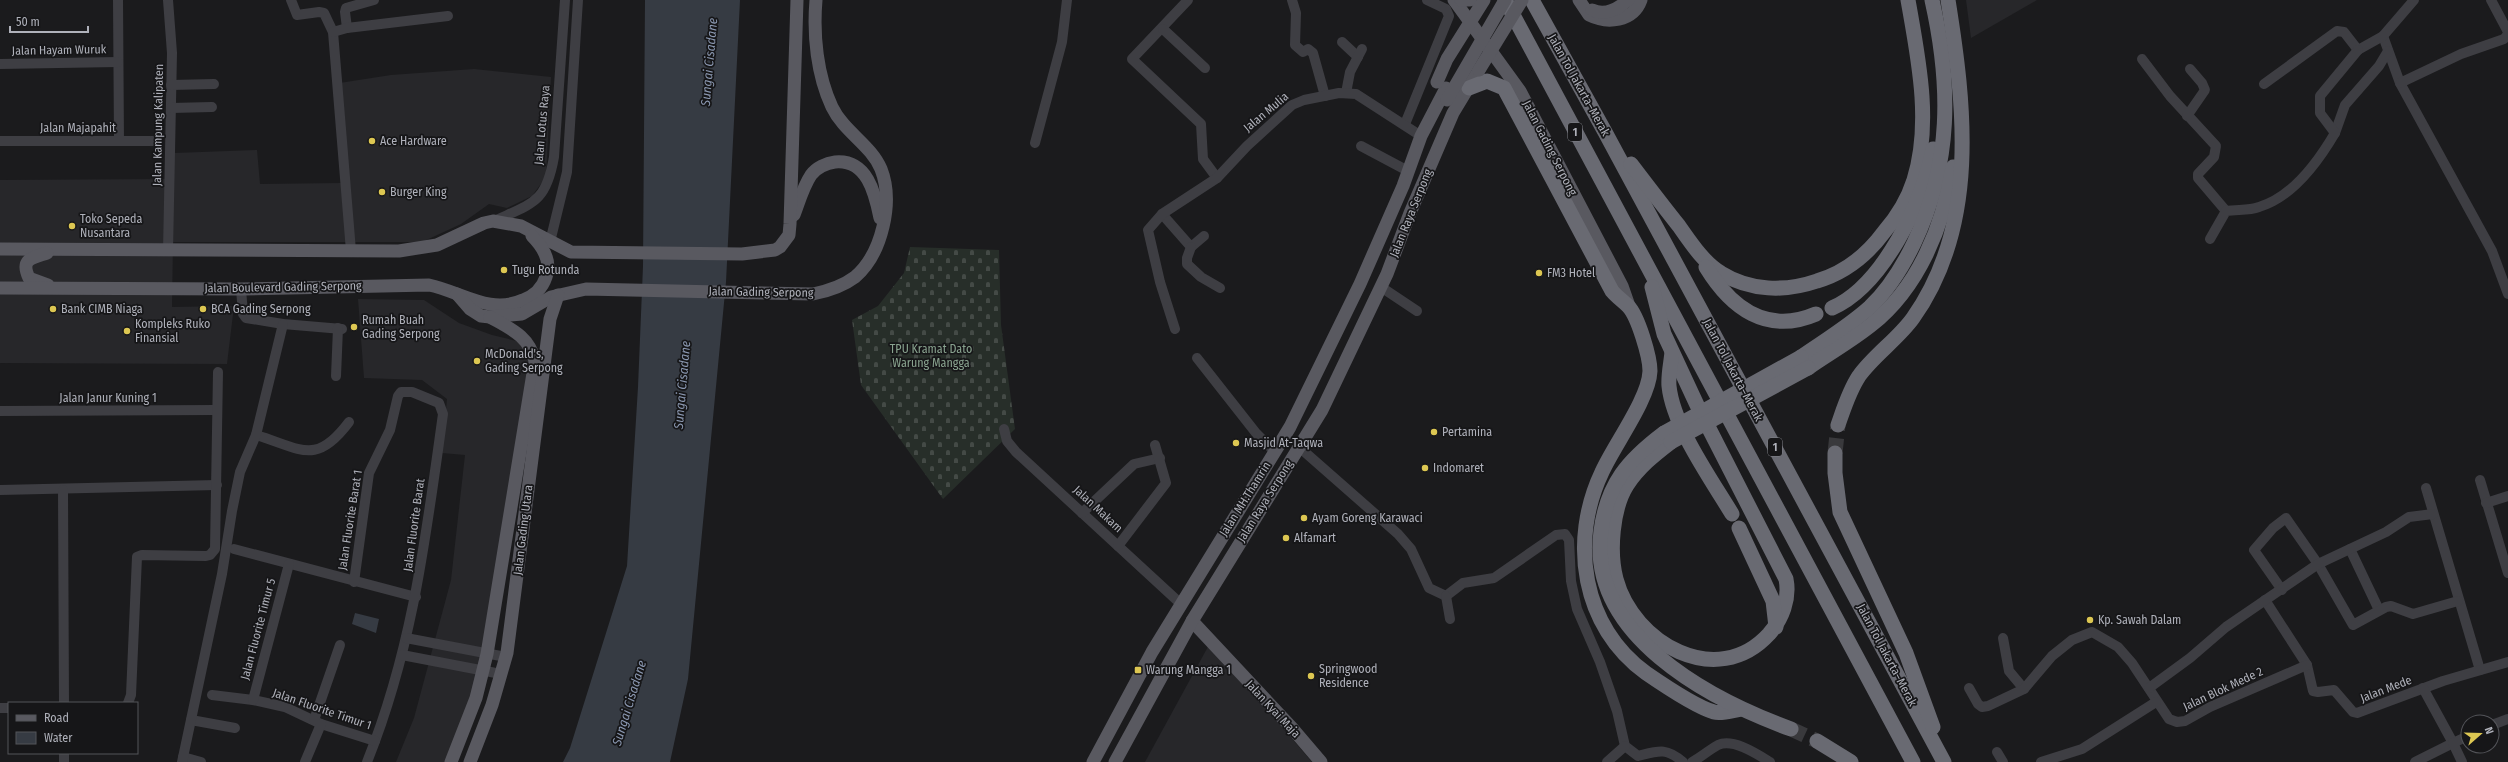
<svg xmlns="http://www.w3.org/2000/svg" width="2508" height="762" font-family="'Fira Sans Condensed',sans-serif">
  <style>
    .built { fill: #27272a }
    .cemetery { fill: url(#cemetery-stones) }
    .water { fill: #363b43 }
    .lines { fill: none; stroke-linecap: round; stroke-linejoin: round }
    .highway-tunnel { stroke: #39393c; stroke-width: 15; stroke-dasharray: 15 8; stroke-linecap: butt }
    .minor { stroke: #3e3e43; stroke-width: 10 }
    .major { stroke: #595960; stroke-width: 13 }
    .highway { stroke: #696a72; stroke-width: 15 }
    .major-bridge { stroke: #595960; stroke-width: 13 }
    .highway-bridge { stroke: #696a72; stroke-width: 15 }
    .poi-dot { fill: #ddc752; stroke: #161618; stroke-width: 1.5 }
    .labels { text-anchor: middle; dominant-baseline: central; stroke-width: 3.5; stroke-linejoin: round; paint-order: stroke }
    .shield { fill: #161618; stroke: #818289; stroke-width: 1 }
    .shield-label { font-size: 11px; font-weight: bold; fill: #afb1ba }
    .street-label { font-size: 12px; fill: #afb1ba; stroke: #161618 }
    .poi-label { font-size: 12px; fill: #afb1ba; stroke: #161618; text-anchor: start }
    .park-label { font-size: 12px; fill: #89a38f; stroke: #161618 }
    .water-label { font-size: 13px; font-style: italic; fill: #8b98b1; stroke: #161618 }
  </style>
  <defs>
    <pattern id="cemetery-stones" width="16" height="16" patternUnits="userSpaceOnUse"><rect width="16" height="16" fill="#272e29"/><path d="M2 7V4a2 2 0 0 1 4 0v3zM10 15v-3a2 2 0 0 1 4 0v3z" fill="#444a46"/></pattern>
  </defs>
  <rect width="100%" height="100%" fill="#1b1b1d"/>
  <g class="built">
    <polygon points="1966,0 2037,0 1971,38"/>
    <polygon points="474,69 551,77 546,177 532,196 507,208 489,204 461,224 422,242 173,242 172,307 234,306 227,364 0,363 0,180 173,179 174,153 257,150 260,184 342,183 333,84 391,75"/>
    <polygon points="358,299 424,300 459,323 492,335 525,343 533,358 498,603 455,762 396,762 414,718 451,580 465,455 442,453 447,399 422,380 364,378"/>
    <polygon points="1210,643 1312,762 1145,762"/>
  </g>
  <polygon class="cemetery" points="910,247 999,250 1001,325 1015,429 943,499 861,385 852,320 878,306 904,273"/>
  <g class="water">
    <polygon points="645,0 740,0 726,282 688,679 670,762 563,762 570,748 627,566 638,387 643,266"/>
    <polygon points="355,613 379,619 376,633 352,624"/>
  </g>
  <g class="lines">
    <g class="highway-tunnel">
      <polyline points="1835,453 1838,425"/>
      <polyline points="1791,729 1817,741"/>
    </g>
    <g class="minor">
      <polyline points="118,0 119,141"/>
      <polyline points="168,0 172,53 168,251"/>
      <polyline points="291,0 297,15 319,12 324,13 333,32 351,251"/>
      <polyline points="1188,0 1132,59 1201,124 1203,159 1217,178"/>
      <polyline points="1292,0 1296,13 1295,45 1303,52 1308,49 1313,53 1325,96"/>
      <polyline points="2491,0 2508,32"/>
      <polyline points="347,28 345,12 346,8 374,0"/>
      <polyline points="1163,29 1205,68"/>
      <polyline points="333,32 347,28 448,16"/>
      <polyline points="2383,36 2400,83 2492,251 2508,294"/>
      <polyline points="1342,42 1358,57"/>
      <polyline points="2142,59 2170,96 2216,146 2214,157 2198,174 2198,178 2226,211"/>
      <polyline points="0,64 118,62"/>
      <polyline points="2400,83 2461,54 2504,39 2508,34"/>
      <polyline points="2264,84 2337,31 2344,32 2358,50 2383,36 2414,0"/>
      <polyline points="171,85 214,84"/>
      <polyline points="1346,93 1350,72 1362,49"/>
      <polyline points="171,108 212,107"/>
      <polyline points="2187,116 2205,90 2202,83 2190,69"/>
      <polyline points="1405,124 1449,16 1446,9 1427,0"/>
      <polyline points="2335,133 2345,105 2379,66 2388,51"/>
      <polyline points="0,141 157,141"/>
      <polyline points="1035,143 1062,42 1067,0"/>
      <polyline points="1361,146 1408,171"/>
      <polyline points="1162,214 1191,247 1204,236"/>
      <path d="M494,221C533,203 546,203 554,157L565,0"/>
      <path d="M2210,239L2226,211C2237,209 2248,211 2259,207C2293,197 2318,162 2335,133L2320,113V96L2358,50"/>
      <polyline points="550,242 567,172 578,0"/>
      <polyline points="1191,247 1187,258 1187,264 1201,277 1220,288"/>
      <polyline points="1381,287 1417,311"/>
      <polyline points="241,289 243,314 246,318 283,324 342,329"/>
      <polyline points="1175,329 1160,282 1148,230 1162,214 1217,178 1247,146 1292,105 1304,100 1339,93 1356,94 1421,136"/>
      <polyline points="1197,358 1256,433 1275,452"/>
      <polyline points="336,376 338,328"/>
      <polyline points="0,411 217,410"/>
      <polyline points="1004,429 1007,441 1016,452 1181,604"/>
      <path d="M256,435C302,449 316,466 349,422"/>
      <polyline points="1299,447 1398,534 1411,549 1429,588 1446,596"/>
      <polyline points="2480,480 2508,573"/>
      <polyline points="2426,488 2480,670"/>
      <polyline points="0,490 217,485"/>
      <polyline points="63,490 64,703"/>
      <polyline points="2486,503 2508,496"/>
      <polyline points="1082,513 1134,464 1160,458"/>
      <polyline points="1118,546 1166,483 1155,445"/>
      <polyline points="234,549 416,597"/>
      <polyline points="2350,549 2379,610"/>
      <path d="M354,582L369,473L390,430L398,396L401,392H412L439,403L443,414C426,535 413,648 367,762"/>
      <polyline points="2282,590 2254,550 2273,528 2286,518 2318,564 2353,625 2386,607 2391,606 2413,614 2458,601"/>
      <path d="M1446,596L1463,583L1494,578L1556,535L1565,534L1569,540L1571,581L1577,609L1600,662L1617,711L1625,746L1638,756C1658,751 1666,747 1683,762"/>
      <polyline points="1446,596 1450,619"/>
      <polyline points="2265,600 2307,665 2313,691 2318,692 2334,690 2353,712 2357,713 2443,681 2508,662"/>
      <polyline points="406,638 506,657"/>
      <polyline points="2003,638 2009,671 2024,689"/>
      <polyline points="402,655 501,674"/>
      <polyline points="1969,688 1978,704 1982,707 1988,706 2024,689 2052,656 2072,640 2092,632 2118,647 2132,663 2169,719 2177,722 2185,721 2210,707 2307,665"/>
      <polyline points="2149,688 2190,658 2226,627 2318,564 2386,532 2409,517 2433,514"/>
      <polyline points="212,695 253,700 285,707 321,724 375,741"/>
      <polyline points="253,700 289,564"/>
      <polyline points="128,703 131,695 137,557 142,555 206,556 210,555 215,549 218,372"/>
      <polyline points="0,708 9,708"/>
      <polyline points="191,720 235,728"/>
      <polyline points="314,720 340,645"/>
      <polyline points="2492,725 2508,719"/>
      <polyline points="1997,752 2003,762"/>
      <polyline points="183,757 201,762"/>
      <polyline points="64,762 64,753"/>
      <polyline points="182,762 222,574 232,511 240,472 256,435 283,324"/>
      <polyline points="305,762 321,724"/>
      <polyline points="1607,762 1625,746"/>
      <path d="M1692,762C1701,757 1709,750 1718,745C1733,738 1757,754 1770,762"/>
      <polyline points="2041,762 2082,749 2156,702"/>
      <polyline points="2415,762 2453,743 2423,688"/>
      <polyline points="2462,762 2453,743 2468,736"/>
    </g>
    <g class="major">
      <polyline points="1454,0 1520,91 1622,286 1629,306"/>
      <polyline points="1461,0 1470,0"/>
      <path d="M1579,0L1589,15C1607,24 1633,22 1641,0"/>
      <path d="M1592,10C1605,16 1618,9 1628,0"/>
      <path d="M794,215C799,202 803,187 811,175C816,168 826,163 835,162C867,159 875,193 880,218"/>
      <polyline points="0,249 399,251 437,245 484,223 493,221 521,226 571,252 742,254 775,250 780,247 789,235 790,224 797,0"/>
      <path d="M47,253C32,258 20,259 29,278L48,285"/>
      <path d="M0,288L241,289L429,285C462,292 490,315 523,300C534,296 542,289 546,277C552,261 543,247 532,236"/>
      <path d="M457,294L470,309L481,316L490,317L522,314L551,297L586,289L813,294C828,291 843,286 855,277C882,254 894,202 881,169C871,145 844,132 832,107C817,75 813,35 816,0"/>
      <polyline points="1192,621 1292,728 1321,762"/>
      <path d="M451,762L476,698L487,654L535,361C529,336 511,329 490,317"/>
      <polyline points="470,762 492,705 507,653 550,319 558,295"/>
      <polyline points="1093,762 1152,652 1290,427 1360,284 1403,186 1421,136 1446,88"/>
      <polyline points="1115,762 1192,621 1322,410 1387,274 1410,213 1453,113 1479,70"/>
    </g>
    <g class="highway">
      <polyline points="1505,0 1913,762"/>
      <polyline points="1532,0 1605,132 1944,762"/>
      <path d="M1469,88L1487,81L1504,88L1612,291C1617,297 1623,301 1628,306C1638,316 1650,357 1650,371C1649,399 1614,445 1602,472C1569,541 1582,627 1646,673C1662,684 1696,707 1714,712C1722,714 1734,710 1741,709"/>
      <path d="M1631,164C1647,185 1663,206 1679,226C1691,243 1704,263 1721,273C1750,291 1785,292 1817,281C1844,273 1867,255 1884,232C1897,217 1908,199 1914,180C1932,123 1918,57 1908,0"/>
      <path d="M1706,267C1731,308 1767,335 1816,314"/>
      <path d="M1652,287L1664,334L1697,405L1786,579C1790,599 1782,619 1769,634C1717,691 1633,643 1616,579C1609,552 1612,509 1627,485C1639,467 1654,455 1671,442"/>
      <path d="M1832,308C1883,286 1924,200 1933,149"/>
      <path d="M1672,352C1671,363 1668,375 1669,386C1673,426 1711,479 1732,514"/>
      <path d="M1801,357C1824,341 1849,326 1870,307C1889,289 1903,266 1914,243C1952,163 1951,85 1932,0"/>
      <path d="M1808,368C1828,354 1851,341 1871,325C1919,287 1943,226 1953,167"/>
      <path d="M1838,425C1844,408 1849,391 1859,376C1874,355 1898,339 1913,318C1979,225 1965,106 1948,0"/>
      <path d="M1664,433C1628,460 1607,484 1601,531C1587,635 1709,699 1791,729"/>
      <polyline points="1835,453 1835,473 1840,512 1906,653 1933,727"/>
      <polyline points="1739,528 1773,601 1776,627"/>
      <polyline points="1817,741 1851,762"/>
    </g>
    <g class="major-bridge">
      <polyline points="1479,70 1522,0"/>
      <polyline points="1437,82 1447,59 1484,0"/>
      <polyline points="1447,100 1505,0"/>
    </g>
    <g class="highway-bridge">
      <polyline points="1664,433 1801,357"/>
      <polyline points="1671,442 1808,368"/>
    </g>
  </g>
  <g class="poi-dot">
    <circle cx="372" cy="141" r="4"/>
    <circle cx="382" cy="192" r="4"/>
    <circle cx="72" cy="226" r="4"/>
    <circle cx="504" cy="270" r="4"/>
    <circle cx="1539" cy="273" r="4"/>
    <circle cx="53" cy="309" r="4"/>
    <circle cx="203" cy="309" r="4"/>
    <circle cx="354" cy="327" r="4"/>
    <circle cx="127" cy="331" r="4"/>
    <circle cx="477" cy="361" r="4"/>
    <circle cx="1434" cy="432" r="4"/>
    <circle cx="1236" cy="443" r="4"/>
    <circle cx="1425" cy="468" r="4"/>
    <circle cx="1304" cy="518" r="4"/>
    <circle cx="1286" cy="538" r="4"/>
    <circle cx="2090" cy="620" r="4"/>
    <rect x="1134" y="666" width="8" height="8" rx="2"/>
    <circle cx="1311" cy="676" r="4"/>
  </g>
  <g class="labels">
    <g class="shield">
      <rect x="1568" y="123" width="14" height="18" rx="3"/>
      <rect x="1768" y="438" width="14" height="18" rx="3"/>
    </g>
    <g class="shield-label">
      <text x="1575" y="132">1</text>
      <text x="1775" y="447">1</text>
    </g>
    <g class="street-label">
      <text transform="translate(59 50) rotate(-1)">Jalan Hayam Wuruk</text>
      <text transform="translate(1579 85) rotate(61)">Jalan Tol Jakarta–Merak</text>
      <text transform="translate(1266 112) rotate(-40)">Jalan Mulia</text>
      <text transform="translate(158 125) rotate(-89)">Jalan Kampung Kalipaten</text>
      <text transform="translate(542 125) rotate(-85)">Jalan Lotus Raya</text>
      <text x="78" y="128">Jalan Majapahit</text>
      <text transform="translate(1550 148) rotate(63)">Jalan Gading Serpong</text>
      <text transform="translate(1411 213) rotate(-68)">Jalan Raya Serpong</text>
      <text transform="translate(283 287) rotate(-1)">Jalan Boulevard Gading Serpong</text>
      <text transform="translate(761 292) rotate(1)">Jalan Gading Serpong</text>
      <text transform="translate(1733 370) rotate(62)">Jalan Tol Jakarta–Merak</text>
      <text x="108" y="398">Jalan Janur Kuning 1</text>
      <text transform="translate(1245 499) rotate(-58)">Jalan MH.Thamrin</text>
      <text transform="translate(1265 501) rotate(-58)">Jalan Raya Serpong</text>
      <text transform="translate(1098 509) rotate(43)">Jalan Makam</text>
      <text transform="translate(350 520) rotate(-81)">Jalan Fluorite Barat 1</text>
      <text transform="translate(414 525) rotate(-82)">Jalan Fluorite Barat</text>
      <text transform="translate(523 530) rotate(-83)">Jalan Gading Utara</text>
      <text transform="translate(258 629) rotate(-75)">Jalan Fluorite Timur 5</text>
      <text transform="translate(1887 655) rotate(62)">Jalan Tol Jakarta–Merak</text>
      <text transform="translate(2223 689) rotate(-25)">Jalan Blok Mede 2</text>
      <text transform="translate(2386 689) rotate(-21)">Jalan Mede</text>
      <text transform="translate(322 709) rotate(19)">Jalan Fluorite Timur 1</text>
      <text transform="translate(1273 709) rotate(47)">Jalan Kyai Maja</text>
    </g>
    <g class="poi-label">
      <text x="380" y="141">Ace Hardware</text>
      <text x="390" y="192">Burger King</text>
      <text x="80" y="219">Toko Sepeda<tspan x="80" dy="14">Nusantara</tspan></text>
      <text x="512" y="270">Tugu Rotunda</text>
      <text x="1547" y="273">FM3 Hotel</text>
      <text x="61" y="309">Bank CIMB Niaga</text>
      <text x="211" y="309">BCA Gading Serpong</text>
      <text x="362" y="320">Rumah Buah<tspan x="362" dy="14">Gading Serpong</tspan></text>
      <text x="135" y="324">Kompleks Ruko<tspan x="135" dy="14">Finansial</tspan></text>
      <text x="485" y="354">McDonald's,<tspan x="485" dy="14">Gading Serpong</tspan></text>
      <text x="1442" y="432">Pertamina</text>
      <text x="1244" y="443">Masjid At-Taqwa</text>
      <text x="1433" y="468">Indomaret</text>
      <text x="1312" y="518">Ayam Goreng Karawaci</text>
      <text x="1294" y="538">Alfamart</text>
      <text x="2098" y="620">Kp. Sawah Dalam</text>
      <text x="1319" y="669">Springwood<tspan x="1319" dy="14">Residence</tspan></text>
      <text x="1146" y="670">Warung Mangga 1</text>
    </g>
    <g class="park-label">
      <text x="931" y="349">TPU Kramat Dato<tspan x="931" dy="14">Warung Mangga</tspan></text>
    </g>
    <g class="water-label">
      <text transform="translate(709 62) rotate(-85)">Sungai Cisadane</text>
      <text transform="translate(682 385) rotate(-85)">Sungai Cisadane</text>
      <text transform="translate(629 703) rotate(-73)">Sungai Cisadane</text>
    </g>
  </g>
  <rect x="8" y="702" width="130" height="52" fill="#161618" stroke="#535459"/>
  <rect x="16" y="715" width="20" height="6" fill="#595960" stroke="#535459"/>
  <text x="44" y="722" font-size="12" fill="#afb1ba">Road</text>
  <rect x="16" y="732" width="20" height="12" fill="#363b43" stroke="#535459"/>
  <text x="44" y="742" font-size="12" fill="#afb1ba">Water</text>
  <g transform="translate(2480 734) rotate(70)"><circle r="19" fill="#161618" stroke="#535459"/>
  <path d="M0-3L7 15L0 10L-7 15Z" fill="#ddc752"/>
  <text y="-6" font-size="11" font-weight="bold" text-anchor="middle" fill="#afb1ba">N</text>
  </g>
  <path d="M10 26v6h78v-6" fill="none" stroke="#afb1ba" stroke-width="2"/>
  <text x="16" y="26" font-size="12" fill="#afb1ba" stroke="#161618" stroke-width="3" paint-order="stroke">50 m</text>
</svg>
